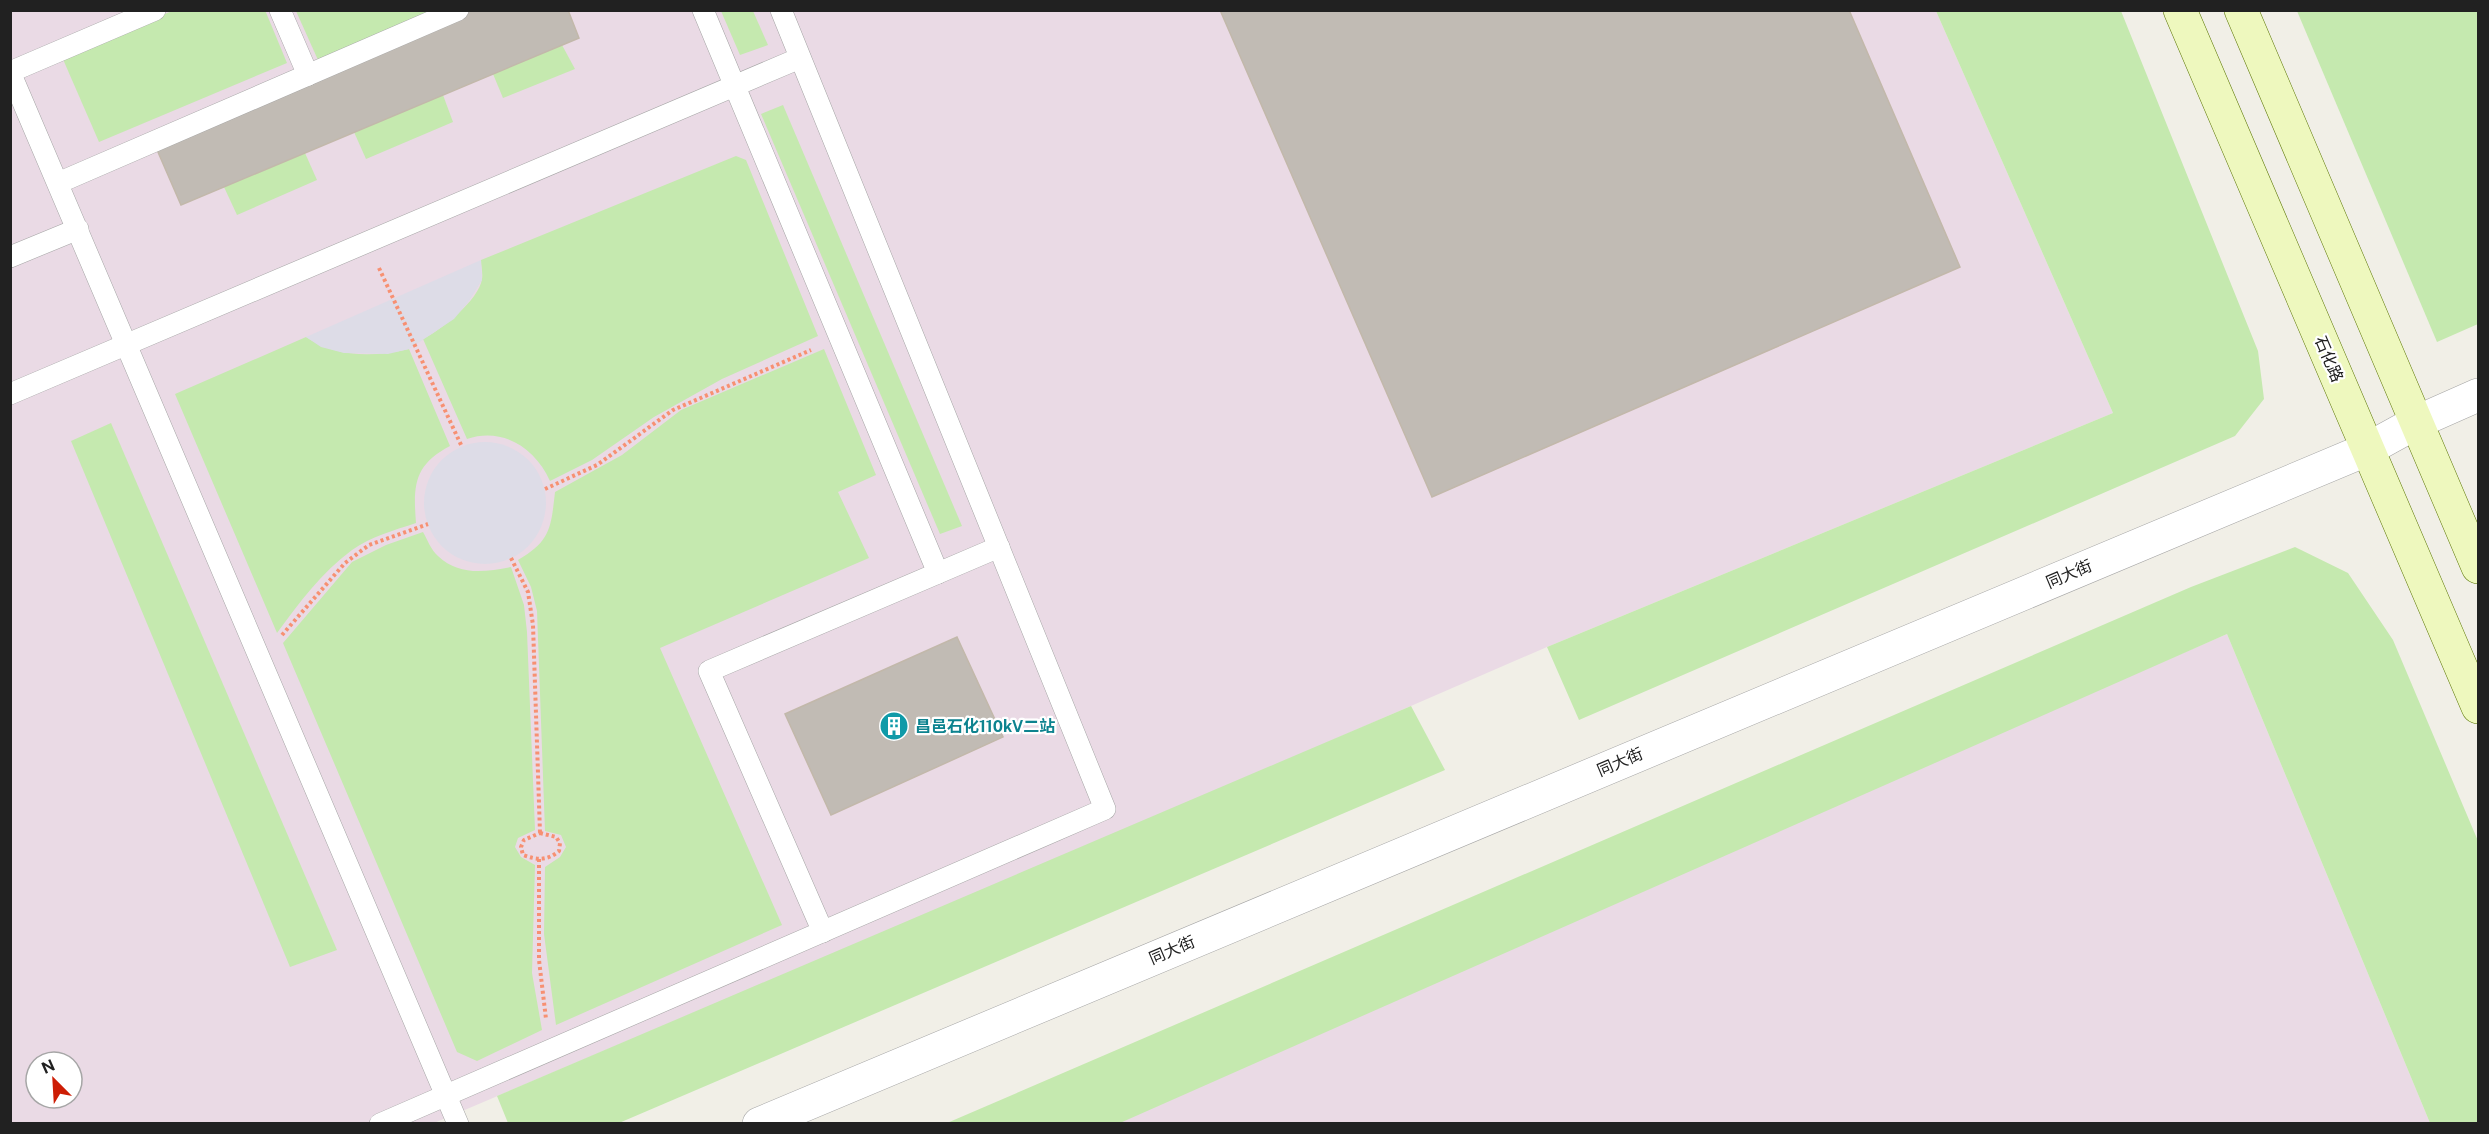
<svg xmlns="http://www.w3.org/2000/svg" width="2489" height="1134" font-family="'Public Sans','Noto Sans SC',sans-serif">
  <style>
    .industrial { fill: #eadae5; fill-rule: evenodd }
    .grass { fill: #c5e9af }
    .plaza { fill: #dddce7 }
    .building { fill: #c1bbb4; stroke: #c2b8aa; stroke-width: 1.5 }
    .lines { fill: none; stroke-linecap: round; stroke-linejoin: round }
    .service-casing { stroke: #a5a5a5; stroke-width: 22 }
    .tertiary-casing { stroke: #a5a5a5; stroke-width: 34 }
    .secondary-casing { stroke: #5e7807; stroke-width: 34 }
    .path { stroke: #f79072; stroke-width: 4; stroke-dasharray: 3 3; stroke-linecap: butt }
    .service { stroke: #fff; stroke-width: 21 }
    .tertiary { stroke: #fff; stroke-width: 33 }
    .secondary { stroke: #eef8be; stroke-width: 33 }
    .labels { text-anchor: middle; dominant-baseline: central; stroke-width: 4.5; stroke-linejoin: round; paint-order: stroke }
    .street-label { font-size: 16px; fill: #212121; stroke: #fff }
    .culture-label { font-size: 16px; font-weight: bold; fill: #0d838f; stroke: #fff; text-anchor: start }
  </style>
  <rect width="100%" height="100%" fill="#f1efe7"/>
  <g class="industrial">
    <path d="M10,11H1936L2113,413L1547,647L1146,821L434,1123H11ZM36,1062H72V1098H36Z"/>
    <polygon points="2227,634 2430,1123 1092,1124"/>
  </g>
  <g class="grass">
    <polygon points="265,10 287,63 99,142 62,57 172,11"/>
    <polygon points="296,11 436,11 318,60"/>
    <polygon points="721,11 753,11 768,45 740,55"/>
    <polygon points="1936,11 2121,11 2258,351 2264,399 2235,436 1579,720 1547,647 2113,413"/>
    <polygon points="2297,11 2478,11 2478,324 2437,342"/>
    <polygon points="562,45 575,69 503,98 493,74"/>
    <polygon points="443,95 453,122 366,159 354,132"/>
    <polygon points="783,105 962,526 940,534 761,114"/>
    <polygon points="305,153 317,180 237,215 224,187"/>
    <path d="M736,156L746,160L818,336L722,379L654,417L592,460L550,481C535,448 503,427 467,439L423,339C441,330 479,300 482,279C483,273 481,266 481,260Z"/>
    <path d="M306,337C337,358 374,357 409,349L450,446C414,465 413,485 416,523C395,530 370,537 352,550C322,572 299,603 277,633L175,394Z"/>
    <path d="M824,349L876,475L838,492L869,558L660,648L782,925L556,1025L544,934L545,867L560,857L566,847L561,835L545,831L537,611L531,587L518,560C551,541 551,527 555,492L622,455L681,410Z"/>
    <polygon points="111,423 337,950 290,967 71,441"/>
    <path d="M423,532C427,539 431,550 438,556C459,576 485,572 511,567L524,605L527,632L535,830L518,838L515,847L521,857L535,865L532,973L542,1030L477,1061L457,1052L283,643L352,562L386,545Z"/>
    <polygon points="2295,547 2348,573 2393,640 2478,841 2478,1123 2430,1123 2227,634 1120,1123 947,1123 2191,587"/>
    <polygon points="1411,706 1445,770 619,1123 508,1123 497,1096"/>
  </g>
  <g class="plaza">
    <polygon points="481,260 482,280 469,301 454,319 409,349 388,354 344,353 321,347 306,337"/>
    <circle cx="485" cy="503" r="61"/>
  </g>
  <g class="building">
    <polygon points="467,10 568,10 579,38 181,205 154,143"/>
    <polygon points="1220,10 1849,10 1960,267 1432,497"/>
    <polygon points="957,637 1003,737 831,815 785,714"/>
  </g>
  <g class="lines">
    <g class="service-casing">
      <g id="service">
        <polyline points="280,10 308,75"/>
        <polyline points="703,10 938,573"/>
        <polyline points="10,72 458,1124"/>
        <polyline points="10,72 155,10"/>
        <polyline points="58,183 458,10"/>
        <polyline points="10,257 78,229"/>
        <polyline points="10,394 800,58"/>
        <polyline points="823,932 709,671 999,547"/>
        <polyline points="380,1124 1105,809 781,10"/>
      </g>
    </g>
    <g class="tertiary-casing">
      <polyline id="tertiary" points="759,1124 2368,449 2417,422 2478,395"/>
    </g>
    <g class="secondary-casing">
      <g id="secondary">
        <polyline points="2180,10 2478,707"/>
        <polyline points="2241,10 2478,567"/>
      </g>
    </g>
    <g class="path">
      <polyline points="379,268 462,447"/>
      <polyline points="545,489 597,465 673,410 811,350"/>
      <polyline points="511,558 528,592 533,625 540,833"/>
      <polyline points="282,635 345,563 369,545 428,524"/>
      <path d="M540,833L556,837L560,843L559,851C547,861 537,860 523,855L521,847L524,840Z"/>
      <polyline points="539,859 539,960 546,1019"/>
    </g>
    <use href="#service" class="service"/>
    <use href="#tertiary" class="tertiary"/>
    <use href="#secondary" class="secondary"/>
  </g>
  <defs>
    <g id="building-disc" transform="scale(1.5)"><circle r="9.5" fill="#0f9aa8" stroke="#fff"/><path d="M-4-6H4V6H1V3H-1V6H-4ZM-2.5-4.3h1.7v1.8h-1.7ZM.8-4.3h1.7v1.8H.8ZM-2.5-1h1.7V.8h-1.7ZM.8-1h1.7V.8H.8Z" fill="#fff"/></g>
  </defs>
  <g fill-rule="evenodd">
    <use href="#building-disc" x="894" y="726"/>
  </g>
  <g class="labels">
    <g class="street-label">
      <text transform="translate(2329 359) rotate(67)">石化路</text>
      <text transform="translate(2069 574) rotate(-23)">同大街</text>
      <text transform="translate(1620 762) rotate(-23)">同大街</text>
      <text transform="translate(1172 950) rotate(-23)">同大街</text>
    </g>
    <g class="culture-label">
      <text x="915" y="726">昌邑石化110kV二站</text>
    </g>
  </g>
  <rect width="2489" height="1134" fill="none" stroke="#212121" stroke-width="24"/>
  <g transform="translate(54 1080) rotate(336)"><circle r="28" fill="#ffffff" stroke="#a6a6a6" stroke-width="1.5"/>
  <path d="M0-4.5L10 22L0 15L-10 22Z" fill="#cd1d05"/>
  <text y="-9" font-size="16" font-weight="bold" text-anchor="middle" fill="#212121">N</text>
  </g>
</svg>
